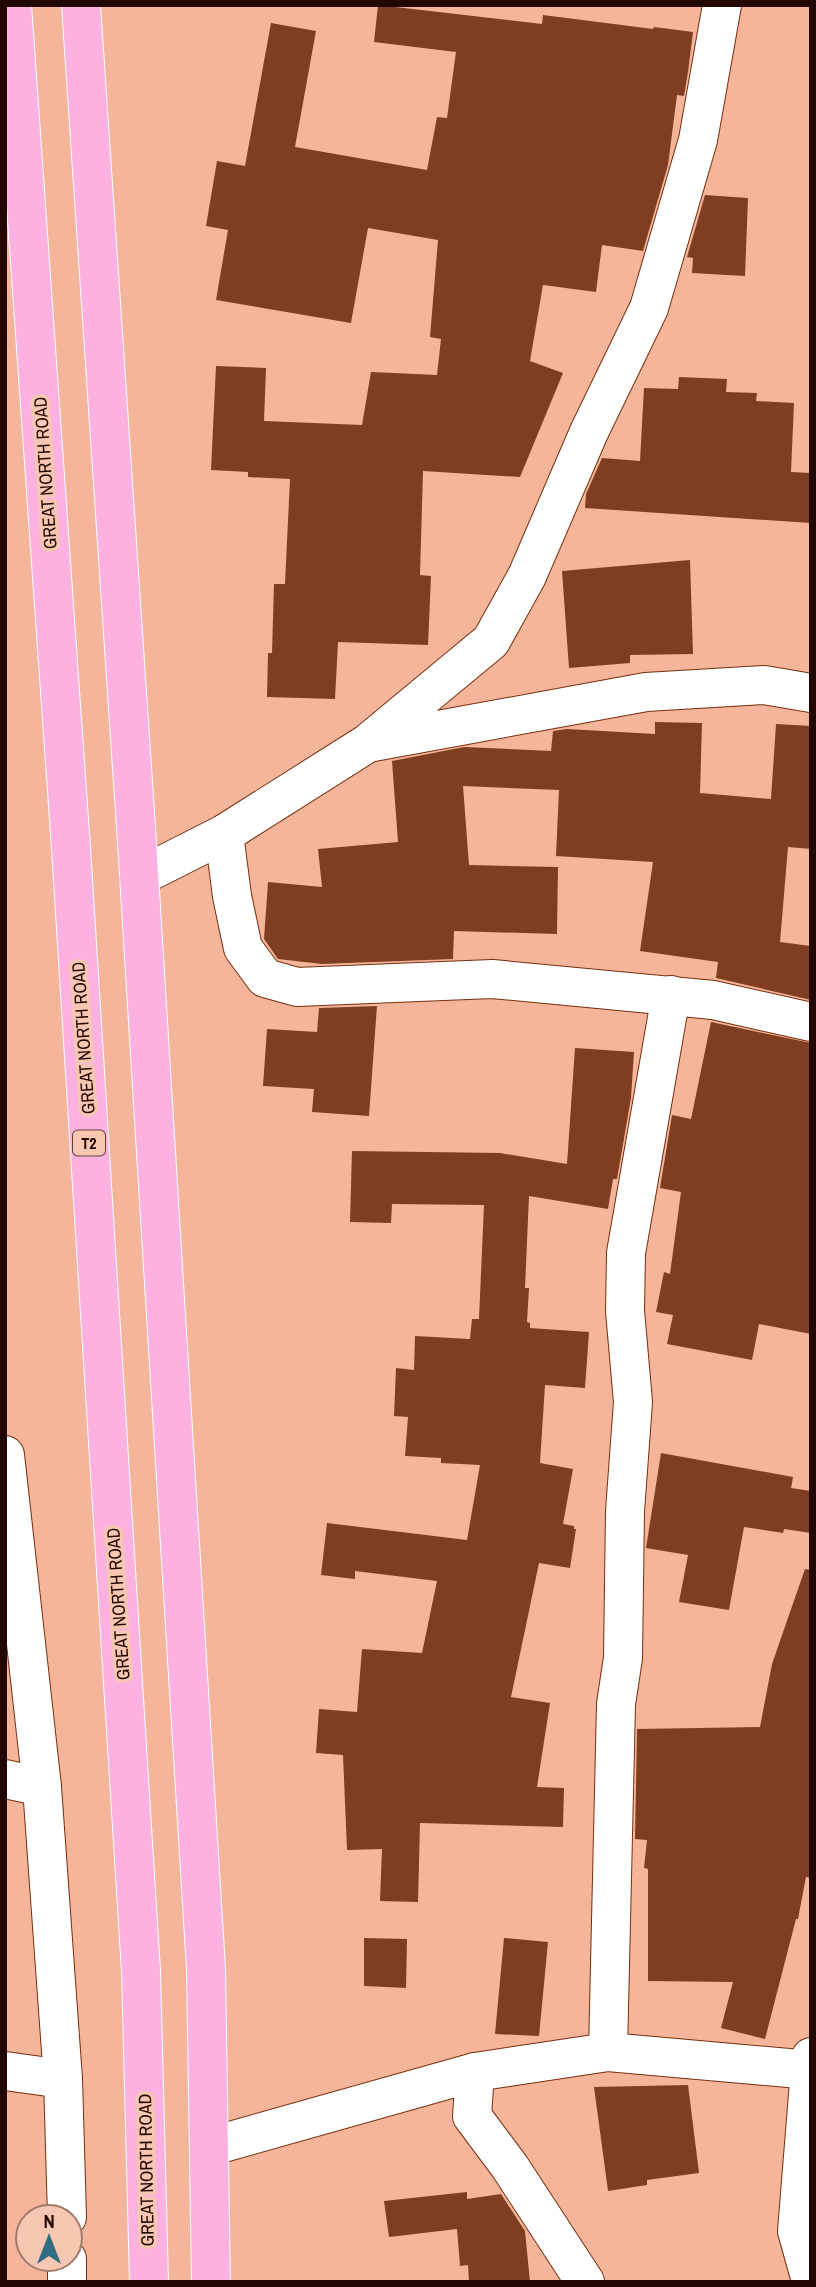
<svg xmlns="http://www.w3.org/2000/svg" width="816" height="2287" font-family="'Archivo Narrow',sans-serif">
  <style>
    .building { fill: #7f3e1f }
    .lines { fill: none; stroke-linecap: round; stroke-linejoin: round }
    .minor-casing { stroke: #74300d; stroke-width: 40 }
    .primary-casing { stroke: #fff; stroke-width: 40 }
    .minor { stroke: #fff; stroke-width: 38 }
    .primary { stroke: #fdb1e0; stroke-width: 38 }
    .labels { text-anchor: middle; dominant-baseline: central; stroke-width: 7; stroke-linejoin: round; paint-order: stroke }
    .shield { fill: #f8c7b2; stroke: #624135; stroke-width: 2 }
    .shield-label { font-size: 16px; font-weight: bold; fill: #220700 }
    .street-label { font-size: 18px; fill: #220700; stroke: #f8c7b2 }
  </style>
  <rect width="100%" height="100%" fill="#f5b59a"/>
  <g class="building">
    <polygon points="378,5 542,24 543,15 653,29 654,27 693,32 688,72 684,96 677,95 668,165 643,251 602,245 596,292 543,285 530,361 563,373 520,477 423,471 420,575 431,576 428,645 338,642 335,699 267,697 268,653 272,653 274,584 285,584 290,479 248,477 248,472 211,470 216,366 266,368 264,421 362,425 371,372 437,375 441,339 430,337 438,240 368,228 351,323 216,300 228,230 206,226 217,161 245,166 271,23 316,31 295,147 427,170 437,117 447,118 456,52 374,42"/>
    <polygon points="705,195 748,198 745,276 692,273 693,258 687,257"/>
    <polygon points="679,377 727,379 726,392 757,393 756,401 794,403 791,472 811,473 811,523 585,508 586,494 602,458 640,461 644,388 678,389"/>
    <polygon points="690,560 693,654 630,655 630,663 569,668 562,571"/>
    <polygon points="655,722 702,723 700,793 771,799 776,724 811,726 811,849 788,847 780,942 811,946 811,1000 716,978 718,962 640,951 653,862 556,856 559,790 463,786 469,865 558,867 557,934 454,931 453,959 322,964 278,959 264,939 268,882 322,887 318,849 398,842 392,761 464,747 551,751 553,731 567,729 655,734"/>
    <polygon points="377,1006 369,1116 312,1112 314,1089 263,1086 267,1029 317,1032 319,1008"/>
    <polygon points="711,1022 811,1043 811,1334 759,1324 752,1360 667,1344 673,1315 656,1312 664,1272 670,1274 681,1192 660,1188 672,1115 691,1119"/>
    <polygon points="575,1048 634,1052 631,1098 617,1179 613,1179 608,1209 529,1196 525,1288 529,1288 527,1322 530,1323 530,1328 589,1332 585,1388 545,1385 540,1463 573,1469 563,1524 574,1526 574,1529 576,1529 570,1568 539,1563 511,1697 550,1703 537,1787 564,1788 563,1827 420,1823 418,1902 380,1901 382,1849 347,1850 343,1755 316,1753 319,1709 357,1712 362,1649 422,1653 437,1581 355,1571 355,1579 321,1575 327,1523 467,1540 480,1465 441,1463 441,1458 405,1456 408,1417 394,1416 396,1368 414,1370 415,1336 470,1339 472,1319 479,1319 484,1205 392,1204 391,1223 350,1222 352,1151 500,1153 567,1164"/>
    <polygon points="661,1453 793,1477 791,1488 811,1491 811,1533 784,1529 783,1533 744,1527 729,1610 679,1602 688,1555 646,1548"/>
    <polygon points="805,1569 811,1570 811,1878 806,1877 798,1919 796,1919 765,2039 721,2028 733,1982 648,1981 648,1869 644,1868 647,1840 635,1839 637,1729 760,1727 772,1664"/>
    <polygon points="364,1938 407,1939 406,1988 364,1986"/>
    <polygon points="504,1938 548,1942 539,2036 495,2034"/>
    <polygon points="688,2085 699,2173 647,2180 647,2185 608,2191 594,2087"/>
    <polygon points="467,2192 467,2199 501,2194 525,2231 530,2282 469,2282 468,2265 460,2266 457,2229 389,2237 384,2201"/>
  </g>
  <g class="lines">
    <g class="minor-casing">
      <g id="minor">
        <polyline points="373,742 646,692 764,685 811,693"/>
        <polyline points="224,834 232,896 243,948 265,978 297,987 492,979 713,1000 811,1022"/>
        <polyline points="139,877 224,834 368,743 491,641 527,576 589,432 649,308 698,140 722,5"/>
        <polyline points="5,1455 42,1787 63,2079 67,2217"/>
        <polyline points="5,1779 42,1787"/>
        <polyline points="608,2052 616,1704 623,1658 625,1511 633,1402 625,1311 626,1253 671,995"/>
        <polyline points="811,2057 797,2231 811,2281"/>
        <polyline points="5,2071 63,2079"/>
        <polyline points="475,2072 472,2116 510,2167 585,2282"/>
        <polyline points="209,2147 475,2072 608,2052 811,2070"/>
        <polyline points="67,2259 67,2282"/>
      </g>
    </g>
    <g class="primary-casing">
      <g id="primary">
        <polyline points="12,5 71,848 141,1971 149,2282"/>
        <polyline points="81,5 137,842 206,1969 211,2282"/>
      </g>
    </g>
    <use href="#minor" class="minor"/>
    <use href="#primary" class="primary"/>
  </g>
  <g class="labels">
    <rect class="shield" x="73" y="1130.5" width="32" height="25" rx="5"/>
    <g class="shield-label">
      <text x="89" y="1143">T2</text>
    </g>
    <g class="street-label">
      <text transform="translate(45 473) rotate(-94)">GREAT NORTH ROAD</text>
      <text transform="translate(83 1038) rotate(-94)">GREAT NORTH ROAD</text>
      <text transform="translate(118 1604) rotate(-94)">GREAT NORTH ROAD</text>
      <text transform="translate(146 2170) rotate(-91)">GREAT NORTH ROAD</text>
    </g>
  </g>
  <rect width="816" height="2287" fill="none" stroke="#220700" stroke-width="14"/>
  <g transform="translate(49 2238)"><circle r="33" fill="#f8c7b2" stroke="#a27a6b" stroke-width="2"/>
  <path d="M0-5L12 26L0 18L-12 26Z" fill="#306d83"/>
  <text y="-10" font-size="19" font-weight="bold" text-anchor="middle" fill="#220700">N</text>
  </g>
</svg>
